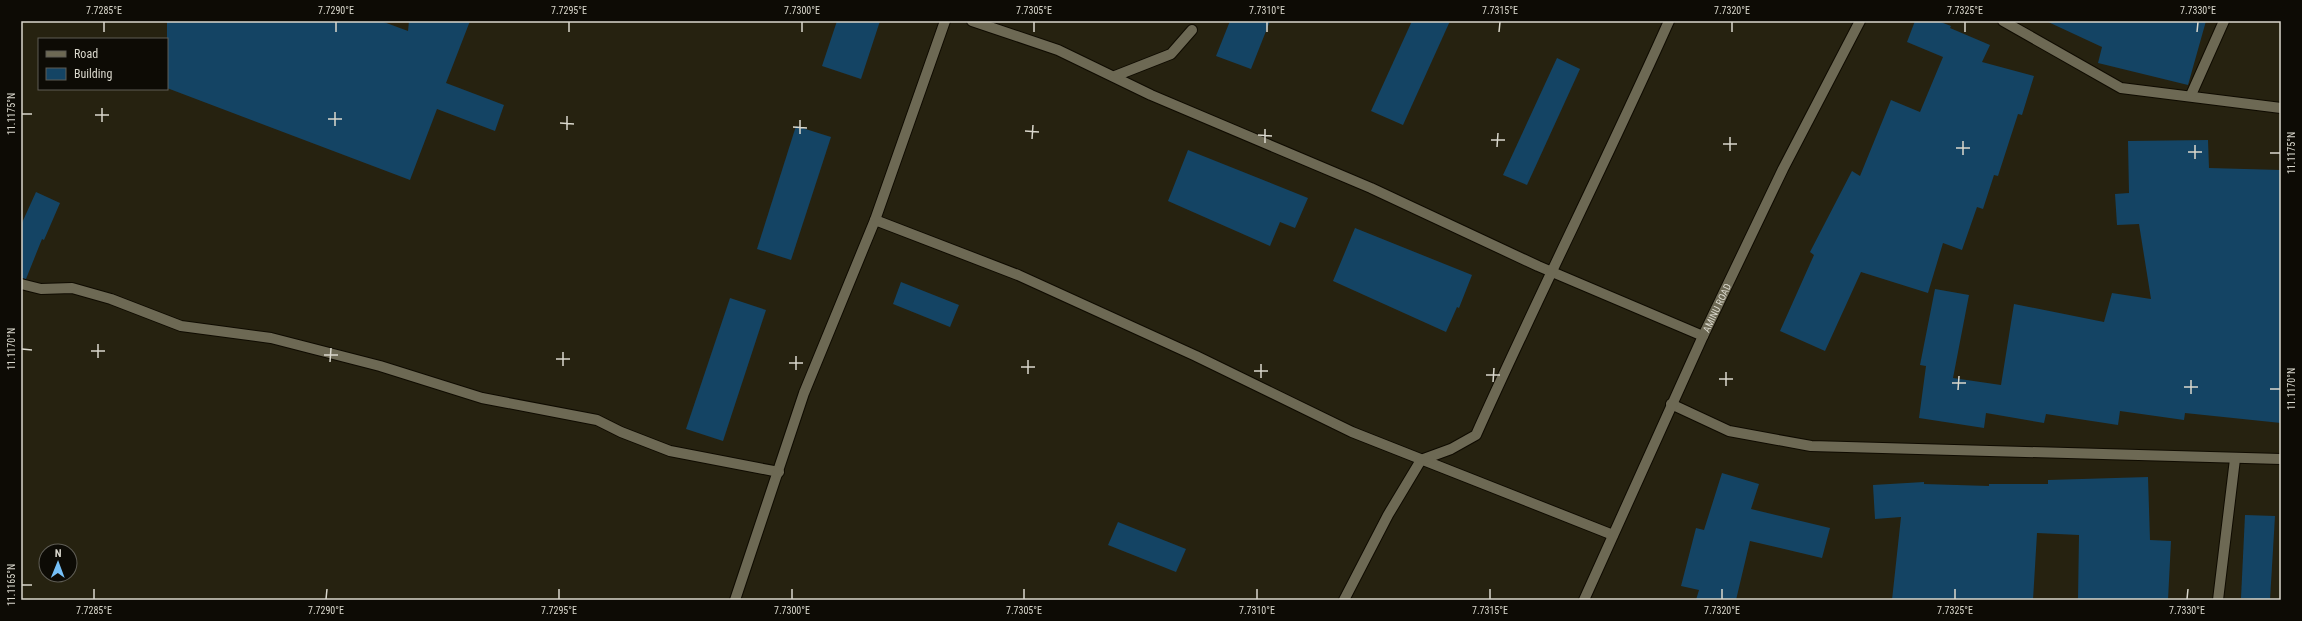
<svg xmlns="http://www.w3.org/2000/svg" width="2302" height="621" font-family="'Roboto Condensed',sans-serif">
  <style>
    .building { fill: #144464 }
    .lines { fill: none; stroke-linecap: round; stroke-linejoin: round }
    .minor-casing { stroke: #0f0b00; stroke-width: 12 }
    .tertiary-casing { stroke: #0f0b00; stroke-width: 12 }
    .minor { stroke: #6d6954; stroke-width: 10 }
    .tertiary { stroke: #6d6954; stroke-width: 10 }
    .ticks { fill: none; stroke: #dad8cd; stroke-width: 1.5 }
    .labels { text-anchor: middle; dominant-baseline: central; stroke-width: 4; stroke-linejoin: round; paint-order: stroke }
    .street-label { font-size: 10px; fill: #dad8cd; stroke: #0d0b05 }
    .neatline { fill: none; stroke: #dad8cd; stroke-width: 1.5 }
    .ticks-label { font-size: 10px; text-anchor: middle; fill: #dad8cd }
  </style>
  <rect width="100%" height="100%" fill="#262210"/>
  <g class="building">
    <polygon points="167,21 381,21 408,31 409,21 470,21 446,83 504,105 495,131 437,109 410,180 167,88"/>
    <polygon points="837,21 880,21 861,79 822,66"/>
    <polygon points="1230,21 1270,21 1251,69 1216,56"/>
    <polygon points="1412,21 1450,21 1403,125 1371,111"/>
    <polygon points="1915,21 1938,21 1951,26 1950,28 1990,45 1982,62 2034,76 2022,115 2018,114 1998,176 1994,175 1983,209 1977,207 1962,250 1943,243 1928,293 1861,272 1825,351 1780,331 1814,255 1810,252 1852,171 1860,176 1891,100 1920,112 1943,57 1907,42"/>
    <polygon points="2046,21 2206,21 2188,85 2098,63 2102,47"/>
    <polygon points="1557,58 1580,69 1527,185 1503,175"/>
    <polygon points="796,126 831,137 791,260 757,249"/>
    <polygon points="2208,140 2209,168 2281,170 2281,423 2185,413 2184,420 2120,411 2118,425 2046,414 2044,423 1986,413 1984,428 1919,418 1926,366 1920,365 1935,289 1969,295 1953,378 2001,385 2014,304 2104,322 2112,293 2151,299 2139,224 2117,225 2115,194 2129,193 2128,141"/>
    <polygon points="1188,150 1308,198 1295,228 1280,222 1270,246 1168,201"/>
    <polygon points="36,192 60,203 44,240 42,239 26,279 21,278 21,225"/>
    <polygon points="1355,228 1472,275 1459,308 1457,307 1446,332 1333,281"/>
    <polygon points="901,282 959,305 950,327 893,304"/>
    <polygon points="730,298 766,310 723,441 686,429"/>
    <polygon points="1722,473 1759,484 1751,509 1830,528 1822,558 1750,541 1736,600 1696,600 1699,590 1681,586 1696,528 1704,530"/>
    <polygon points="2148,477 2150,540 2171,541 2168,600 2078,600 2079,535 2037,533 2033,600 1892,600 1901,517 1875,519 1873,485 1924,482 1924,484 1989,486 1989,484 2048,484 2048,480"/>
    <polygon points="2245,515 2275,516 2270,600 2241,598"/>
    <polygon points="1118,522 1186,549 1176,572 1108,545"/>
  </g>
  <g class="lines">
    <g class="minor-casing">
      <g id="minor">
        <polyline points="972,21 1058,50 1151,95 1371,188 1538,266 1703,336"/>
        <polyline points="2003,21 2121,88 2281,108"/>
        <polyline points="1115,76 1171,54 1192,30"/>
        <polyline points="2191,95 2224,21"/>
        <polyline points="875,220 1018,275 1196,356 1352,432 1613,535"/>
        <polyline points="21,284 41,289 72,288 111,299 181,326 271,338 380,366 482,398 597,420 621,432 670,451 779,472"/>
        <polyline points="1671,404 1729,431 1811,446 2281,459"/>
        <polyline points="735,600 804,393 875,220 945,21"/>
        <path d="M1344,600L1388,515L1421,460L1451,449L1476,435C1538,296 1607,160 1669,21"/>
        <polyline points="2218,600 2235,459"/>
      </g>
    </g>
    <g class="tertiary-casing">
      <g id="tertiary">
        <path id="s1" d="M1584,600L1703,336L1783,169L1860,21"/>
      </g>
    </g>
    <use href="#minor" class="minor"/>
    <use href="#tertiary" class="tertiary"/>
  </g>
  <path class="ticks" d="M104,32V22M336,32V22M569,32V22M802,32V22M1034,32V22M1267,32V22M1499,32L1500,22M1732,32V22M1965,32V22M2197,32L2198,22M22,114H32M95,115H109M328,119H342M102,122V108M560,123L574,124M335,126V112M793,127L807,128M567,130V116M1025,131L1039,132M800,134V120M1258,135L1272,136M1032,139L1033,125M1491,140H1505M1265,143V129M1723,144H1737M1497,147L1498,133M1956,148H1970M1730,151V137M2188,152H2202M2270,153H2280M1963,155V141M2195,159V145M22,349L32,350M91,351H105M324,355H338M98,358V344M556,359H570M330,362L331,348M789,363H803M563,366V352M1021,367H1035M796,370V356M1254,371H1268M1028,374V360M1486,375H1500M1261,378V364M1719,379H1733M1493,382L1494,368M1952,383H1966M1726,386V372M2184,387H2198M2270,389H2280M1958,390L1959,376M2191,394V380M22,585H32M94,599V589M326,599L327,589M559,599V589M792,599V589M1024,599V589M1257,599V589M1490,599V589M1722,599V589M1955,599V589M2187,599L2188,589"/>
  <g class="labels">
    <g class="street-label">
      <text stroke="none"><textPath href="#s1" startOffset="321">AMINU ROAD</textPath></text>
    </g>
  </g>
  <rect width="2302" height="621" fill="none" stroke="#0d0b05" stroke-width="44"/>
  <rect x="38" y="38" width="130" height="52" fill="#0d0b05" stroke="#5f5d55"/>
  <rect x="46" y="51" width="20" height="6" fill="#6d6954" stroke="#5f5d55"/>
  <text x="74" y="58" font-size="12" fill="#dad8cd">Road</text>
  <rect x="46" y="68" width="20" height="12" fill="#144464" stroke="#5f5d55"/>
  <text x="74" y="78" font-size="12" fill="#dad8cd">Building</text>
  <g transform="translate(58 563) rotate(1)"><circle r="19" fill="#0d0b05" stroke="#5f5d55"/>
  <path d="M0-3L7 15L0 10L-7 15Z" fill="#76c0f7"/>
  <text y="-6" font-size="11" font-weight="bold" text-anchor="middle" fill="#dad8cd">N</text>
  </g>
  <rect x="22" y="22" width="2258" height="577" class="neatline"/>
  <g class="ticks-label">
    <text x="104" y="14">7.7285°E</text>
    <text x="336" y="14">7.7290°E</text>
    <text x="569" y="14">7.7295°E</text>
    <text x="802" y="14">7.7300°E</text>
    <text x="1034" y="14">7.7305°E</text>
    <text x="1267" y="14">7.7310°E</text>
    <text x="1500" y="14">7.7315°E</text>
    <text x="1732" y="14">7.7320°E</text>
    <text x="1965" y="14">7.7325°E</text>
    <text x="2198" y="14">7.7330°E</text>
    <text transform="translate(11 114) rotate(-90)" y="4">11.1175°N</text>
    <text transform="translate(2291 153) rotate(-90)" y="4">11.1175°N</text>
    <text transform="translate(11 349) rotate(-90)" y="4">11.1170°N</text>
    <text transform="translate(2291 389) rotate(-90)" y="4">11.1170°N</text>
    <text transform="translate(11 585) rotate(-90)" y="4">11.1165°N</text>
    <text x="94" y="614">7.7285°E</text>
    <text x="326" y="614">7.7290°E</text>
    <text x="559" y="614">7.7295°E</text>
    <text x="792" y="614">7.7300°E</text>
    <text x="1024" y="614">7.7305°E</text>
    <text x="1257" y="614">7.7310°E</text>
    <text x="1490" y="614">7.7315°E</text>
    <text x="1722" y="614">7.7320°E</text>
    <text x="1955" y="614">7.7325°E</text>
    <text x="2187" y="614">7.7330°E</text>
  </g>
</svg>
